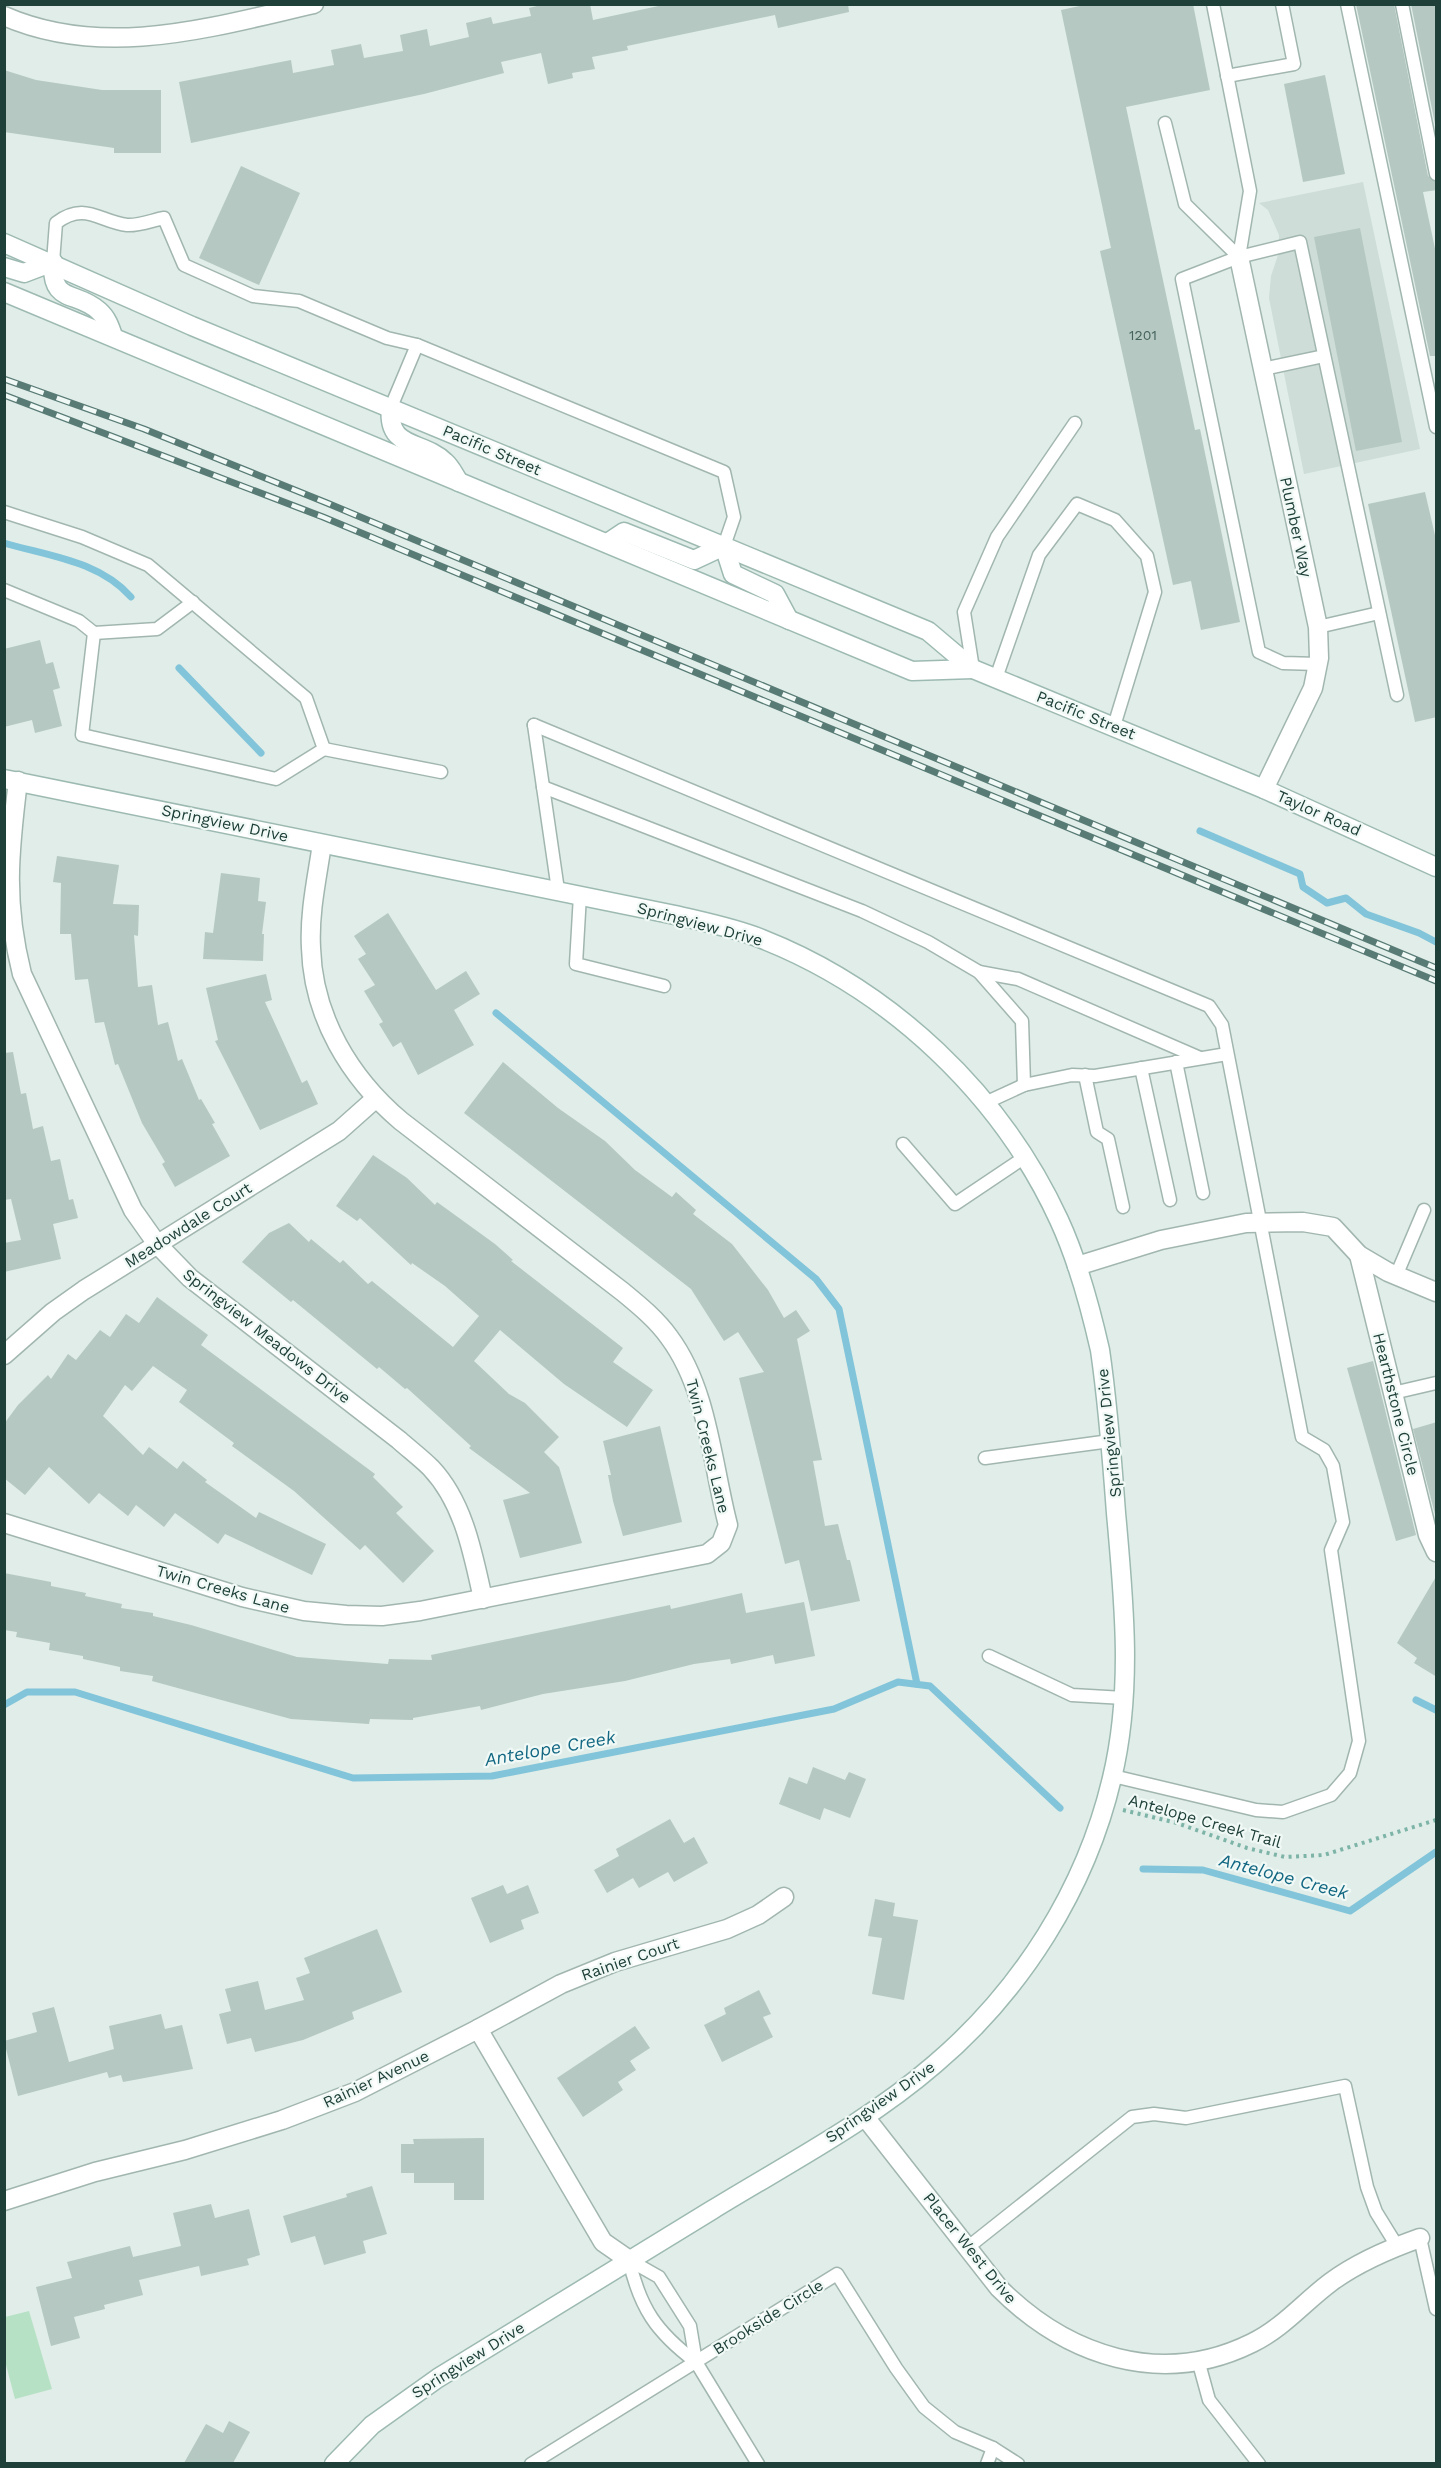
<svg xmlns="http://www.w3.org/2000/svg" width="1441" height="2468" font-family="'Work Sans',sans-serif">
  <style>
    .built { fill: #ceddd8 }
    .green { fill: #b7e1c5 }
    .lines { fill: none; stroke-linecap: round; stroke-linejoin: round }
    .stream { stroke: #82c4d9; stroke-width: 7 }
    .building { fill: #b5c8c2 }
    .lane-casing { stroke: #a2b6b0; stroke-width: 15 }
    .street-casing { stroke: #a2b6b0; stroke-width: 21 }
    .secondary-casing { stroke: #9dbab2; stroke-width: 21 }
    .path { stroke: #7db4a7; stroke-width: 4; stroke-dasharray: 3 4.5; stroke-linecap: butt }
    .lane { stroke: #fff; stroke-width: 12 }
    .street { stroke: #fff; stroke-width: 18 }
    .secondary { stroke: #fff; stroke-width: 18 }
    .rail-casing { stroke: #597b75; stroke-width: 7 }
    .rail { stroke: #f1f9f6; stroke-width: 4.5; stroke-dasharray: 14; stroke-linecap: butt }
    .labels { text-anchor: middle; dominant-baseline: central; stroke-width: 4.5; stroke-linejoin: round; paint-order: stroke }
    .number-label { font-size: 14px; fill: #44625b }
    .street-label { font-size: 16px; fill: #1f4039; stroke: #f1f9f6 }
    .water-label { font-size: 18px; font-style: italic; fill: #126782; stroke: #f1f9f6 }
  </style>
  <rect width="100%" height="100%" fill="#e0ede8"/>
  <polygon class="built" points="1363,182 1420,449 1304,474 1269,298 1271,276 1279,252 1279,235 1268,210 1259,203"/>
  <polygon class="green" points="29,2311 52,2389 15,2399 5,2361 5,2317"/>
  <g class="lines">
    <g class="stream">
      <path d="M4,543C49,556 99,561 131,597"/>
      <polyline points="179,668 261,753"/>
      <polyline points="1200,831 1300,874 1303,887 1327,903 1346,898 1366,914 1419,933 1436,942"/>
      <polyline points="496,1013 816,1279 839,1309 917,1684"/>
      <polyline points="1416,1700 1436,1710"/>
      <polyline points="4,1705 27,1692 75,1692 353,1778 492,1776 834,1709 898,1682 930,1686 1060,1808"/>
      <polyline points="1143,1869 1203,1870 1350,1911 1436,1852"/>
    </g>
  </g>
  <g class="building">
    <polygon points="545,4 590,4 593,20 668,4 848,4 849,12 778,28 775,15 627,46 628,50 592,57 595,69 572,73 573,78 548,84 541,53 501,62 504,73 424,94 191,143 179,82 291,60 293,73 334,65 331,50 361,44 364,58 403,51 400,35 427,29 430,46 469,37 466,23 491,17 493,24 531,16 529,8"/>
    <polygon points="1089,4 1193,4 1210,90 1126,107 1195,430 1200,429 1240,622 1201,630 1191,581 1173,585 1100,251 1111,248 1061,10"/>
    <polygon points="1356,4 1394,4 1428,176 1437,182 1437,190 1423,192 1437,258 1437,356 1430,356"/>
    <polygon points="1411,4 1437,4 1437,134"/>
    <polygon points="4,70 36,80 102,90 161,90 161,153 114,153 114,148 4,132"/>
    <polygon points="1325,75 1345,174 1303,182 1284,84"/>
    <polygon points="241,166 300,193 259,285 199,258"/>
    <polygon points="1360,228 1402,442 1356,451 1314,237"/>
    <polygon points="1425,492 1437,544 1437,717 1415,722 1368,504"/>
    <polygon points="40,640 46,664 53,662 60,688 53,690 62,726 35,733 32,720 4,727 4,649"/>
    <polygon points="57,856 119,865 113,904 139,905 138,936 134,935 138,987 152,985 158,1025 168,1022 178,1061 182,1059 199,1100 201,1099 215,1123 212,1124 230,1156 175,1187 162,1164 165,1162 142,1123 118,1064 115,1065 104,1022 95,1023 88,979 75,980 71,934 60,934 61,883 53,882"/>
    <polygon points="221,873 260,878 258,901 266,902 262,934 264,934 263,961 203,959 205,932 213,933"/>
    <polygon points="388,913 436,990 466,971 480,994 454,1010 474,1045 418,1075 401,1042 393,1047 379,1024 383,1022 364,991 375,985 358,959 366,954 354,936"/>
    <polygon points="266,974 272,1000 265,1002 302,1083 307,1080 318,1104 260,1130 215,1041 218,1040 206,988"/>
    <polygon points="13,1052 21,1094 26,1093 33,1129 43,1126 51,1161 60,1159 69,1200 73,1199 78,1218 53,1224 61,1259 4,1272 4,1243 21,1240 11,1199 4,1200 4,1053"/>
    <polygon points="503,1062 558,1108 605,1141 635,1170 672,1197 676,1192 696,1210 693,1214 732,1244 768,1290 784,1318 796,1310 810,1331 797,1339 822,1460 813,1461 825,1526 838,1524 847,1560 850,1560 860,1601 811,1611 799,1560 785,1564 739,1378 764,1372 738,1332 724,1341 691,1289 464,1113"/>
    <polygon points="373,1155 407,1178 435,1205 437,1202 495,1244 513,1260 511,1261 623,1348 613,1362 653,1390 627,1427 564,1384 500,1330 474,1361 509,1394 525,1403 559,1437 544,1452 559,1467 582,1543 520,1558 503,1500 530,1493 469,1448 471,1446 407,1388 405,1389 379,1367 377,1369 293,1300 291,1302 242,1262 269,1233 289,1223 309,1242 311,1239 340,1263 343,1260 368,1284 372,1281 453,1347 479,1316 445,1286 412,1263 411,1265 360,1218 357,1221 336,1206"/>
    <polygon points="157,1297 208,1335 201,1345 375,1474 373,1477 403,1507 396,1513 434,1551 403,1583 365,1545 360,1550 294,1491 232,1446 234,1443 179,1402 187,1390 153,1366 132,1391 125,1385 103,1416 143,1455 149,1447 177,1469 183,1461 207,1480 205,1482 256,1518 259,1512 326,1544 312,1575 225,1534 218,1544 175,1513 164,1527 136,1505 128,1516 99,1493 89,1504 49,1467 25,1495 4,1478 4,1424 18,1405 48,1375 51,1379 68,1354 76,1360 100,1330 110,1337 126,1314 139,1323"/>
    <polygon points="1373,1361 1416,1535 1396,1541 1347,1368"/>
    <polygon points="1437,1422 1437,1522 1413,1429"/>
    <polygon points="660,1426 682,1522 623,1536 613,1501 608,1475 611,1475 603,1441"/>
    <polygon points="4,1573 51,1582 51,1586 86,1593 85,1596 122,1604 121,1608 153,1613 153,1616 191,1625 297,1657 388,1664 389,1659 432,1660 431,1655 670,1605 671,1609 742,1593 746,1613 804,1602 815,1656 775,1664 773,1655 731,1664 730,1659 694,1664 625,1681 543,1694 481,1710 480,1706 413,1718 413,1720 370,1719 369,1724 291,1719 152,1681 153,1676 120,1671 120,1667 83,1659 83,1656 49,1650 50,1643 16,1637 17,1632 4,1630"/>
    <polygon points="1437,1575 1437,1677 1414,1663 1417,1658 1397,1643"/>
    <polygon points="813,1767 845,1780 849,1772 866,1779 850,1818 824,1808 820,1820 779,1804 789,1777 807,1784"/>
    <polygon points="670,1819 684,1843 694,1837 708,1863 674,1882 668,1872 639,1888 633,1878 607,1893 594,1870 619,1856 616,1849"/>
    <polygon points="503,1885 507,1894 528,1885 539,1913 521,1920 524,1929 490,1943 471,1898"/>
    <polygon points="875,1899 895,1903 893,1916 918,1920 904,2000 872,1994 882,1938 868,1936"/>
    <polygon points="377,1929 402,1992 352,2012 354,2019 303,2040 255,2052 251,2038 227,2044 219,2014 231,2011 225,1989 258,1981 265,2010 304,2000 296,1978 310,1973 304,1958"/>
    <polygon points="759,1990 771,2014 763,2017 773,2037 722,2062 704,2025 726,2014 724,2008"/>
    <polygon points="54,2007 69,2062 114,2049 109,2026 161,2014 165,2029 182,2025 193,2069 123,2082 121,2075 109,2078 107,2072 18,2096 4,2041 37,2032 32,2013"/>
    <polygon points="635,2026 650,2048 630,2061 636,2070 618,2082 623,2090 583,2117 557,2078"/>
    <polygon points="484,2138 484,2200 454,2200 454,2183 414,2183 414,2173 401,2173 401,2144 414,2144 413,2139"/>
    <polygon points="372,2186 387,2234 363,2241 366,2253 324,2265 315,2236 291,2243 283,2216 347,2197 346,2194"/>
    <polygon points="211,2204 215,2218 249,2209 260,2255 247,2259 249,2265 201,2276 199,2266 139,2280 143,2295 104,2305 105,2309 74,2317 80,2338 51,2346 36,2287 72,2278 67,2262 130,2246 133,2257 181,2246 173,2213"/>
    <polygon points="229,2421 250,2432 233,2463 184,2463 206,2424 223,2433"/>
  </g>
  <g class="lines">
    <g class="lane-casing">
      <g id="lane">
        <polyline points="1213,4 1250,191 1239,257"/>
        <polyline points="1347,4 1436,427"/>
        <polyline points="1402,4 1436,174"/>
        <polyline points="1227,76 1294,64 1282,4"/>
        <polyline points="1165,123 1185,204 1239,257"/>
        <path d="M53,262L56,223C85,201 100,222 127,225C138,226 153,220 164,218L184,265L253,296L299,301L387,338L417,345L391,407"/>
        <polyline points="417,345 724,472 734,517 724,546"/>
        <polyline points="1263,369 1324,356"/>
        <polyline points="4,512 82,537 148,565 306,698 324,749 276,779 82,735 94,633 79,621 4,590"/>
        <polyline points="1318,627 1379,613"/>
        <polyline points="94,633 157,629 193,602"/>
        <polyline points="1318,664 1283,663 1259,652 1182,279 1239,257 1300,242 1397,695"/>
        <polyline points="973,669 964,612 997,537 1075,423"/>
        <polyline points="996,678 1039,555 1077,504 1115,520 1147,556 1155,592 1114,726"/>
        <polyline points="534,725 1209,1006 1222,1025 1302,1437 1324,1450 1333,1466 1343,1522 1331,1550 1359,1741 1350,1773 1331,1795 1283,1812 1256,1810 1113,1776"/>
        <polyline points="534,725 558,890"/>
        <polyline points="324,749 441,772"/>
        <polyline points="543,787 862,911 928,942 979,972 1022,1021 1024,1085"/>
        <polyline points="580,895 576,964 664,986"/>
        <polyline points="979,972 1018,979 1200,1058"/>
        <polyline points="1176,1062 1203,1193"/>
        <polyline points="1141,1068 1170,1200"/>
        <polyline points="1085,1075 1097,1132 1108,1139 1123,1207"/>
        <polyline points="985,1103 1024,1085 1072,1075 1095,1076 1227,1054"/>
        <polyline points="903,1144 955,1204 1025,1157"/>
        <polyline points="1396,1276 1424,1210"/>
        <polyline points="1393,1393 1436,1383"/>
        <polyline points="985,1458 1110,1441"/>
        <polyline points="989,1656 1072,1695 1124,1698"/>
        <polyline points="1420,2238 1436,2309"/>
        <polyline points="967,2248 1132,2117 1154,2114 1186,2118 1345,2086 1367,2187 1376,2212 1397,2246"/>
        <polyline points="629,2260 659,2277 690,2326 696,2362 758,2464"/>
        <path d="M629,2260C640,2308 656,2332 696,2362"/>
        <polyline points="1198,2360 1209,2400 1259,2464"/>
        <polyline points="531,2464 837,2274 896,2368 924,2407 955,2432 993,2448 1018,2464"/>
        <polyline points="987,2464 993,2448"/>
      </g>
    </g>
    <g class="street-casing">
      <g id="street">
        <path d="M4,16C105,60 212,27 314,4"/>
        <polyline points="1239,257 1318,627 1319,658 1313,688 1264,789"/>
        <path d="M18,781C9,853 4,903 22,974L133,1210L157,1244L190,1278L399,1440C409,1449 421,1458 431,1468C464,1503 473,1554 483,1599"/>
        <polyline points="1359,1255 1428,1535 1436,1552"/>
        <polyline points="1077,1266 1161,1240 1246,1223 1303,1222 1333,1227 1359,1255 1388,1272 1436,1292"/>
        <polyline points="4,1355 53,1312 84,1290 339,1131 375,1099"/>
        <path d="M4,1523L242,1597L304,1611L346,1615L382,1616L420,1611L707,1554L721,1543L728,1525C712,1464 708,1389 669,1337C657,1320 640,1306 623,1292L401,1121C350,1078 313,1017 311,948C309,913 317,878 322,844"/>
        <polyline points="478,2029 561,1984 615,1962 727,1929 758,1915 784,1897"/>
        <path d="M865,2117L999,2288C1067,2356 1161,2388 1252,2343C1283,2328 1304,2302 1331,2282C1358,2262 1389,2249 1420,2238"/>
        <polyline points="4,2201 95,2172 185,2150 282,2120 355,2092 478,2029 603,2242 629,2260"/>
      </g>
    </g>
    <g class="secondary-casing">
      <g id="secondary">
        <polyline points="4,243 192,326 928,631 973,669 1264,789 1436,867"/>
        <path d="M53,262C51,305 76,290 99,311C107,318 110,327 113,336"/>
        <polyline points="4,267 24,273 53,262"/>
        <polyline points="4,292 912,671 973,669"/>
        <path d="M391,407C386,450 423,440 445,462C451,467 455,476 459,482"/>
        <polyline points="609,542 624,532 694,560 724,546"/>
        <polyline points="724,546 733,574 775,594 789,620"/>
        <path d="M4,779L675,915C704,922 735,928 762,939C891,990 1001,1094 1059,1220C1078,1261 1090,1306 1100,1350C1108,1404 1112,1458 1116,1513C1124,1601 1133,1691 1112,1778C1086,1889 1021,1991 935,2064C868,2122 787,2164 712,2210C620,2266 529,2322 438,2378L372,2425L334,2464"/>
      </g>
    </g>
    <polyline class="path" points="1123,1810 1177,1823 1247,1848 1285,1857 1324,1855 1436,1820"/>
    <use href="#lane" class="lane"/>
    <use href="#street" class="street"/>
    <use href="#secondary" class="secondary"/>
    <g class="rail-casing">
      <g id="rail">
        <polyline points="4,379 144,429 327,503 1436,968"/>
        <polyline points="4,395 323,517 1436,981"/>
      </g>
    </g>
    <use href="#rail" class="rail"/>
  </g>
  <g class="labels">
    <g class="number-label">
      <text x="1143" y="335">1201</text>
    </g>
    <g class="street-label">
      <text transform="translate(492 450) rotate(23)">Pacific Street</text>
      <text transform="translate(1296 527) rotate(78)">Plumber Way</text>
      <text transform="translate(1086 715) rotate(22)">Pacific Street</text>
      <text transform="translate(1319 813) rotate(24)">Taylor Road</text>
      <text transform="translate(225 823) rotate(12)">Springview Drive</text>
      <text transform="translate(700 924) rotate(15)">Springview Drive</text>
      <text transform="translate(188 1225) rotate(-32)">Meadowdale Court</text>
      <text transform="translate(267 1336) rotate(38)">Springview Meadows Drive</text>
      <text transform="translate(1396 1404) rotate(76)">Hearthstone Circle</text>
      <text transform="translate(1109 1433) rotate(-96)">Springview Drive</text>
      <text transform="translate(708 1446) rotate(76)">Twin Creeks Lane</text>
      <text transform="translate(223 1589) rotate(16)">Twin Creeks Lane</text>
      <text transform="translate(1205 1821) rotate(16)">Antelope Creek Trail</text>
      <text transform="translate(630 1959) rotate(-19)">Rainier Court</text>
      <text transform="translate(376 2079) rotate(-25)">Rainier Avenue</text>
      <text transform="translate(880 2102) rotate(-35)">Springview Drive</text>
      <text transform="translate(970 2248) rotate(51)">Placer West Drive</text>
      <text transform="translate(768 2317) rotate(-32)">Brookside Circle</text>
      <text transform="translate(468 2360) rotate(-32)">Springview Drive</text>
    </g>
    <g class="water-label">
      <text transform="translate(550 1748) rotate(-10)">Antelope Creek</text>
      <text transform="translate(1284 1876) rotate(15)">Antelope Creek</text>
    </g>
  </g>
  <rect width="1441" height="2468" fill="none" stroke="#1f4039" stroke-width="12"/>
</svg>
